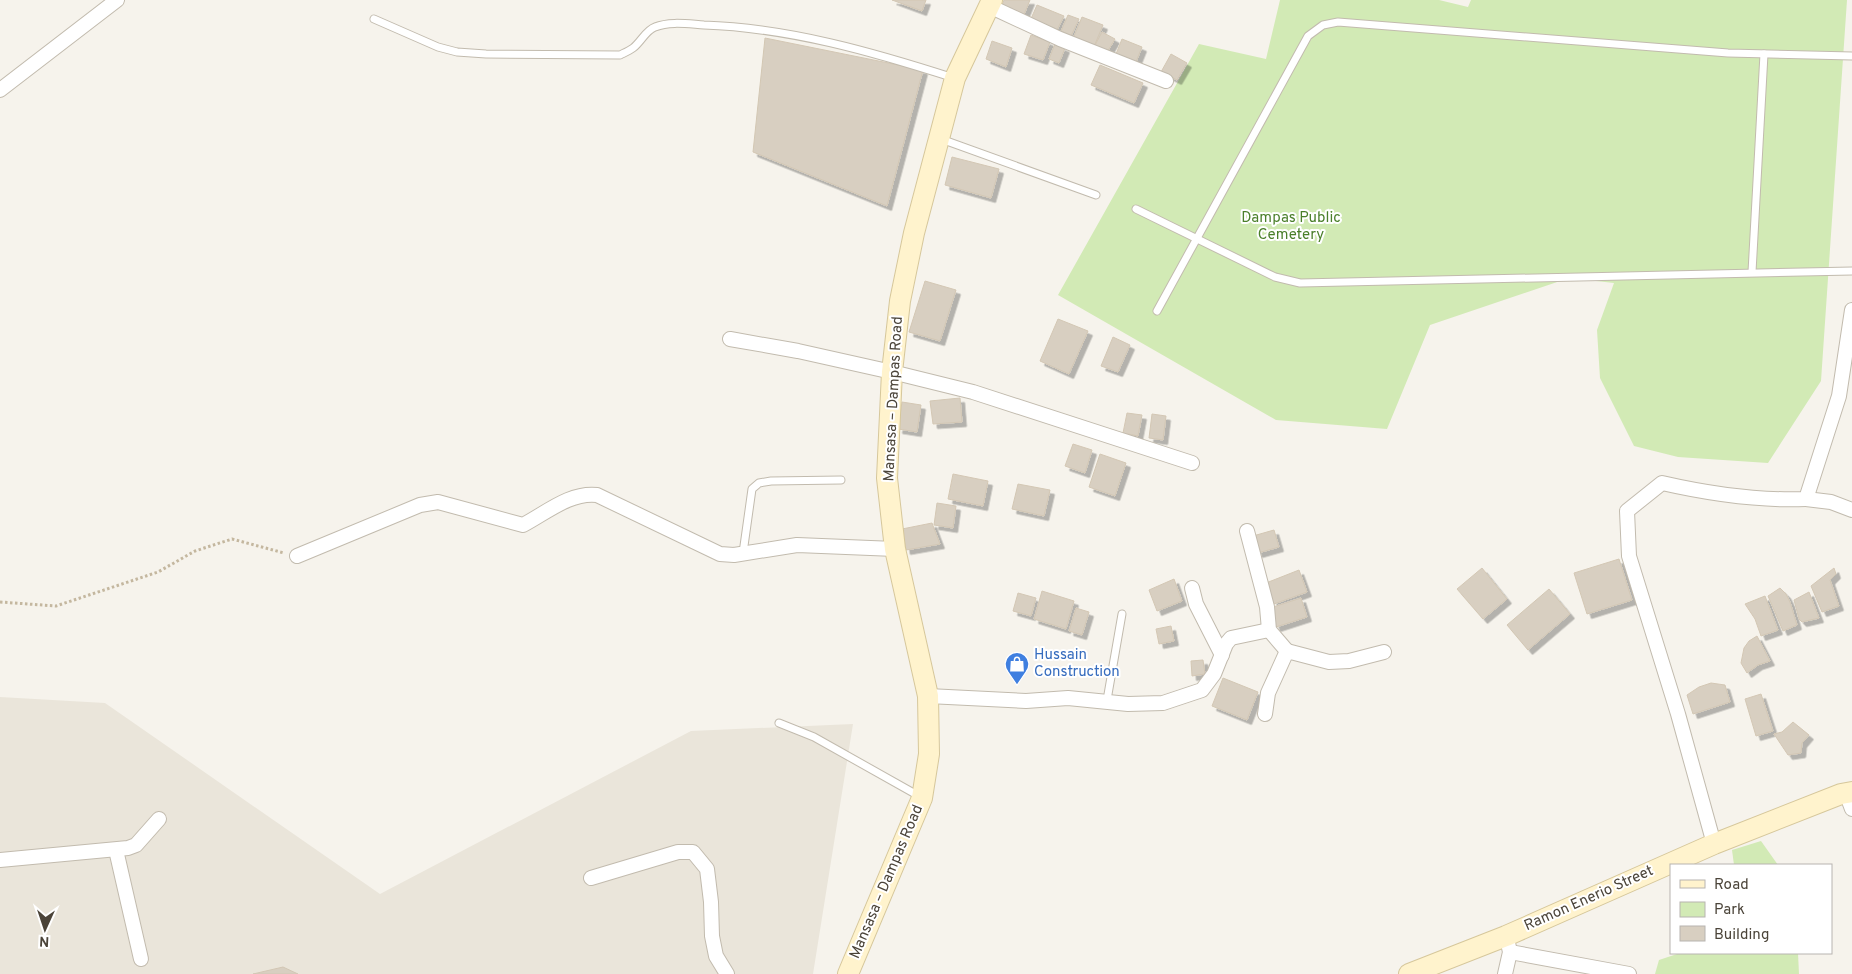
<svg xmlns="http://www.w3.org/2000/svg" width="1852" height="974" font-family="Overpass,sans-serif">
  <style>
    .residential { fill: #eae5da }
    .green { fill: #d2eab5 }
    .building { fill: #d8cfc1; stroke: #d3c7b4; filter: url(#shadow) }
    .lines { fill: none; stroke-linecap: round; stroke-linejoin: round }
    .lane-casing { stroke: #c2bbae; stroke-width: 9 }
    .street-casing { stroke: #c2bbae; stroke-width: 16 }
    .secondary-casing { stroke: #d6c79b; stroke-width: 22 }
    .path { stroke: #c4b79f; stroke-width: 3; stroke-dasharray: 2.5 2.5; stroke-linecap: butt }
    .lane { stroke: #fff; stroke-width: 7 }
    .street { stroke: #fff; stroke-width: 14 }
    .secondary { stroke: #fff3cd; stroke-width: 20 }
    .labels { text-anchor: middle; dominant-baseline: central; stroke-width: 4; stroke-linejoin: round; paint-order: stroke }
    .park-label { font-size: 15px; fill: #4a7f2a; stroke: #fff }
    .street-label { font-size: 15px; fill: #4b4439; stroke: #fff }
    .shop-label { font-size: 15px; fill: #366cbe; stroke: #fff; text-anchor: start }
  </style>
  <defs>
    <filter id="shadow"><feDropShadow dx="4.5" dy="4.5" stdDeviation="0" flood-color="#0004"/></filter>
  </defs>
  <rect width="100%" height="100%" fill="#f6f3ec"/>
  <polygon class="residential" points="0,697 105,703 380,894 691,731 853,724 813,974 0,974"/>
  <g class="green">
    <polygon points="1280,0 1439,0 1468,7 1471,0 1847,0 1821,381 1768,463 1678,457 1634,446 1600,378 1597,330 1614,283 1569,278 1430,325 1387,429 1276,420 1058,295 1199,44 1266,59"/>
    <polygon points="1761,841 1778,865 1734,865 1732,850"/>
    <polygon points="1680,953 1798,953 1799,974 1655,974 1659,960"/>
  </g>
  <g class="building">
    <polygon points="892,0 926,0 922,11"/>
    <polygon points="1004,0 1030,0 1023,17 1001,8"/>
    <polygon points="1037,5 1064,16 1056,32 1030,21"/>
    <polygon points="1068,15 1079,19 1071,36 1061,31"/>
    <polygon points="1082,17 1103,25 1093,49 1072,41"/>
    <polygon points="1102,32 1115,39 1106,54 1094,47"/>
    <polygon points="1031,35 1050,42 1043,60 1024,54"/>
    <polygon points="765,38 923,70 887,206 753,152"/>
    <polygon points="1122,39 1142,47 1136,62 1116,54"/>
    <polygon points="992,41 1012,48 1006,67 986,59"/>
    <polygon points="1055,44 1065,48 1059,63 1049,59"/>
    <polygon points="1171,54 1187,63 1177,80 1161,72"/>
    <polygon points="1100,65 1143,83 1134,103 1091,85"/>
    <polygon points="952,157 999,169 991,198 945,185"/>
    <polygon points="925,281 956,290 940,341 909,332"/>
    <polygon points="1058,319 1088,331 1069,374 1040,361"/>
    <polygon points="1113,337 1130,345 1118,372 1101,366"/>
    <polygon points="960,398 962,422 933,424 930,401"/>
    <polygon points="902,402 921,405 917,432 898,429"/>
    <polygon points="1127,413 1142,415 1138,436 1123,433"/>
    <polygon points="1152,414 1166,416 1163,440 1149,438"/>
    <polygon points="1073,444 1092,450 1085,473 1065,466"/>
    <polygon points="1100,454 1126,463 1115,496 1089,487"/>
    <polygon points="953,474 988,481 983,506 948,499"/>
    <polygon points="1018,484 1050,490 1044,516 1012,509"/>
    <polygon points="937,503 956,506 953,528 934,525"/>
    <polygon points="932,523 940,544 906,550 902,529"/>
    <polygon points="1274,530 1279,547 1258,553 1253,536"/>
    <polygon points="1619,559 1632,600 1587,614 1574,573"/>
    <polygon points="1482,568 1507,599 1483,619 1457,589"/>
    <polygon points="1834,568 1836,574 1830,580 1839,606 1822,612 1811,586"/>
    <polygon points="1299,570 1307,592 1274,604 1266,583"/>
    <polygon points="1174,579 1182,601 1157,611 1149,590"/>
    <polygon points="1780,588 1786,594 1790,602 1797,625 1783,631 1768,596"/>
    <polygon points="1549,589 1570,614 1528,650 1507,625"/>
    <polygon points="1042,591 1074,601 1066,629 1034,619"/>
    <polygon points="1809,592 1819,618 1802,622 1799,619 1794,600"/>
    <polygon points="1018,593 1036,598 1031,616 1013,611"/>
    <polygon points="1765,596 1778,630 1761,636 1755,619 1745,604"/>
    <polygon points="1301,598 1307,617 1276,627 1270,608"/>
    <polygon points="1076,608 1089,612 1082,635 1069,631"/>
    <polygon points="1171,626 1174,641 1159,644 1156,629"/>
    <polygon points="1757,636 1770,661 1758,665 1747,673 1741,663 1744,648 1749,641"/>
    <polygon points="1203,660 1205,674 1192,676 1191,661"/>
    <polygon points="1223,678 1258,692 1247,720 1212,706"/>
    <polygon points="1711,683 1725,685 1730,702 1693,714 1687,695 1699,687"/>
    <polygon points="1761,694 1773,731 1756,736 1745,699"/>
    <polygon points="1793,722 1809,735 1802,743 1801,753 1788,755 1774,734 1782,732"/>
    <polygon points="283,967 298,974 253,974"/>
  </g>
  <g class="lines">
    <g class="lane-casing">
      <g id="lane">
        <path d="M374,19L438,47L457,52L486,54L620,55C624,53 629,51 633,48C641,42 646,30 655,27C670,21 688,24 704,25C790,28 873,52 954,78"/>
        <polyline points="941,139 1096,195"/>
        <polyline points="1136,209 1275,277 1300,283 1852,271"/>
        <polyline points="1752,272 1764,54"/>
        <polyline points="1157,311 1308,36 1323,25 1338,22 1728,53 1852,56"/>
        <polyline points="743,553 752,489 759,483 771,481 841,480"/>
        <polyline points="1107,700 1122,614"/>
        <polyline points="779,723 814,737 919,796"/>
      </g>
    </g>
    <g class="street-casing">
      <g id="street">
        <polyline points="989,6 1060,39 1166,81"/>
        <polyline points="0,90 117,0"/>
        <polyline points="730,339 798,351 892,372 973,392 1192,463"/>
        <polyline points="1806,499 1831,502 1852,510"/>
        <polyline points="1247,531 1267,607 1269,630 1287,651"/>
        <path d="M297,556L420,505L438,502L523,525C546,513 570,492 597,495L720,554L734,555L797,545L895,549"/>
        <polyline points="1192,588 1196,604 1222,655"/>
        <polyline points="928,696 1026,701 1068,698 1128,704 1163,703 1202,690 1214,674 1226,644 1231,638 1269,630"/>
        <polyline points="1265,714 1268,693 1287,651 1329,662 1349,661 1384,652"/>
        <polyline points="1846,793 1852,809"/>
        <path d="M1714,844L1678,714L1629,556L1627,511L1662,483C1710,494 1757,501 1806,499L1839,396L1852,310"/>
        <polyline points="116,850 141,959"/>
        <polyline points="0,860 128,848 136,845 159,819"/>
        <polyline points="591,878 678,852 693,852 707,869 711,902 712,936 716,956 727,974"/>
        <polyline points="1510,952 1629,974"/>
        <polyline points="1505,974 1510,952 1508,943"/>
      </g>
    </g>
    <g class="secondary-casing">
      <g id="secondary">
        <polyline points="848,974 922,798 929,754 928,696 895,549 887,478 892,372 900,301 914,233 955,78 992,0"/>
        <polyline points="1409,974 1506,936 1714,844 1841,794 1852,792"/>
      </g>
    </g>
    <polyline class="path" points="0,602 56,606 158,572 195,551 232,539 284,553"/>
    <use href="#lane" class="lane"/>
    <use href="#street" class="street"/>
    <use href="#secondary" class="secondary"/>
  </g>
  <defs>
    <g id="shop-pin" transform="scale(1.25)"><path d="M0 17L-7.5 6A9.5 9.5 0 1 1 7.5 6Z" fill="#3f7fe0" stroke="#fff"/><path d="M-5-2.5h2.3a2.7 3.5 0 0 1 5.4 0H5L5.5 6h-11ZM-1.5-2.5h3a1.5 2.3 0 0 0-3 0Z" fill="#fff"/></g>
  </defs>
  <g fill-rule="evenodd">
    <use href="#shop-pin" x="1017" y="664"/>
  </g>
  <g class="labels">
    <g class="park-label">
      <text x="1291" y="218">Dampas Public<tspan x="1291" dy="17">Cemetery</tspan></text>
    </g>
    <g class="street-label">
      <text transform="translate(894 399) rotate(-87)">Mansasa – Dampas Road</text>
      <text transform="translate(887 882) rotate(-67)">Mansasa – Dampas Road</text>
      <text transform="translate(1589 899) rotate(-24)">Ramon Enerio Street</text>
    </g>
    <g class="shop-label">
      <text x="1034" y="655">Hussain<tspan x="1034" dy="17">Construction</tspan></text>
    </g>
  </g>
  <rect x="1670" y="864" width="162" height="90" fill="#ffffff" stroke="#b7b4b0"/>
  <rect x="1680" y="880" width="25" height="8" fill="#fff3cd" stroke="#b7b4b0"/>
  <text x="1714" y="889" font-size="15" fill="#4b4439">Road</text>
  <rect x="1680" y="902" width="25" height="15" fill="#d2eab5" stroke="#b7b4b0"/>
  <text x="1714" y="914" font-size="15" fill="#4b4439">Park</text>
  <rect x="1680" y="926" width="25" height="15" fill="#d8cfc1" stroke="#b7b4b0"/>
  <text x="1714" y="939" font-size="15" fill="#4b4439">Building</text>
  <g transform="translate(45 929) rotate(183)" stroke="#ffffff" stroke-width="4" paint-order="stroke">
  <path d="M0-4L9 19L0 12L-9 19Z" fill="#4b4439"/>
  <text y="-8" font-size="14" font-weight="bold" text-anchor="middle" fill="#4b4439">N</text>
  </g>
</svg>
